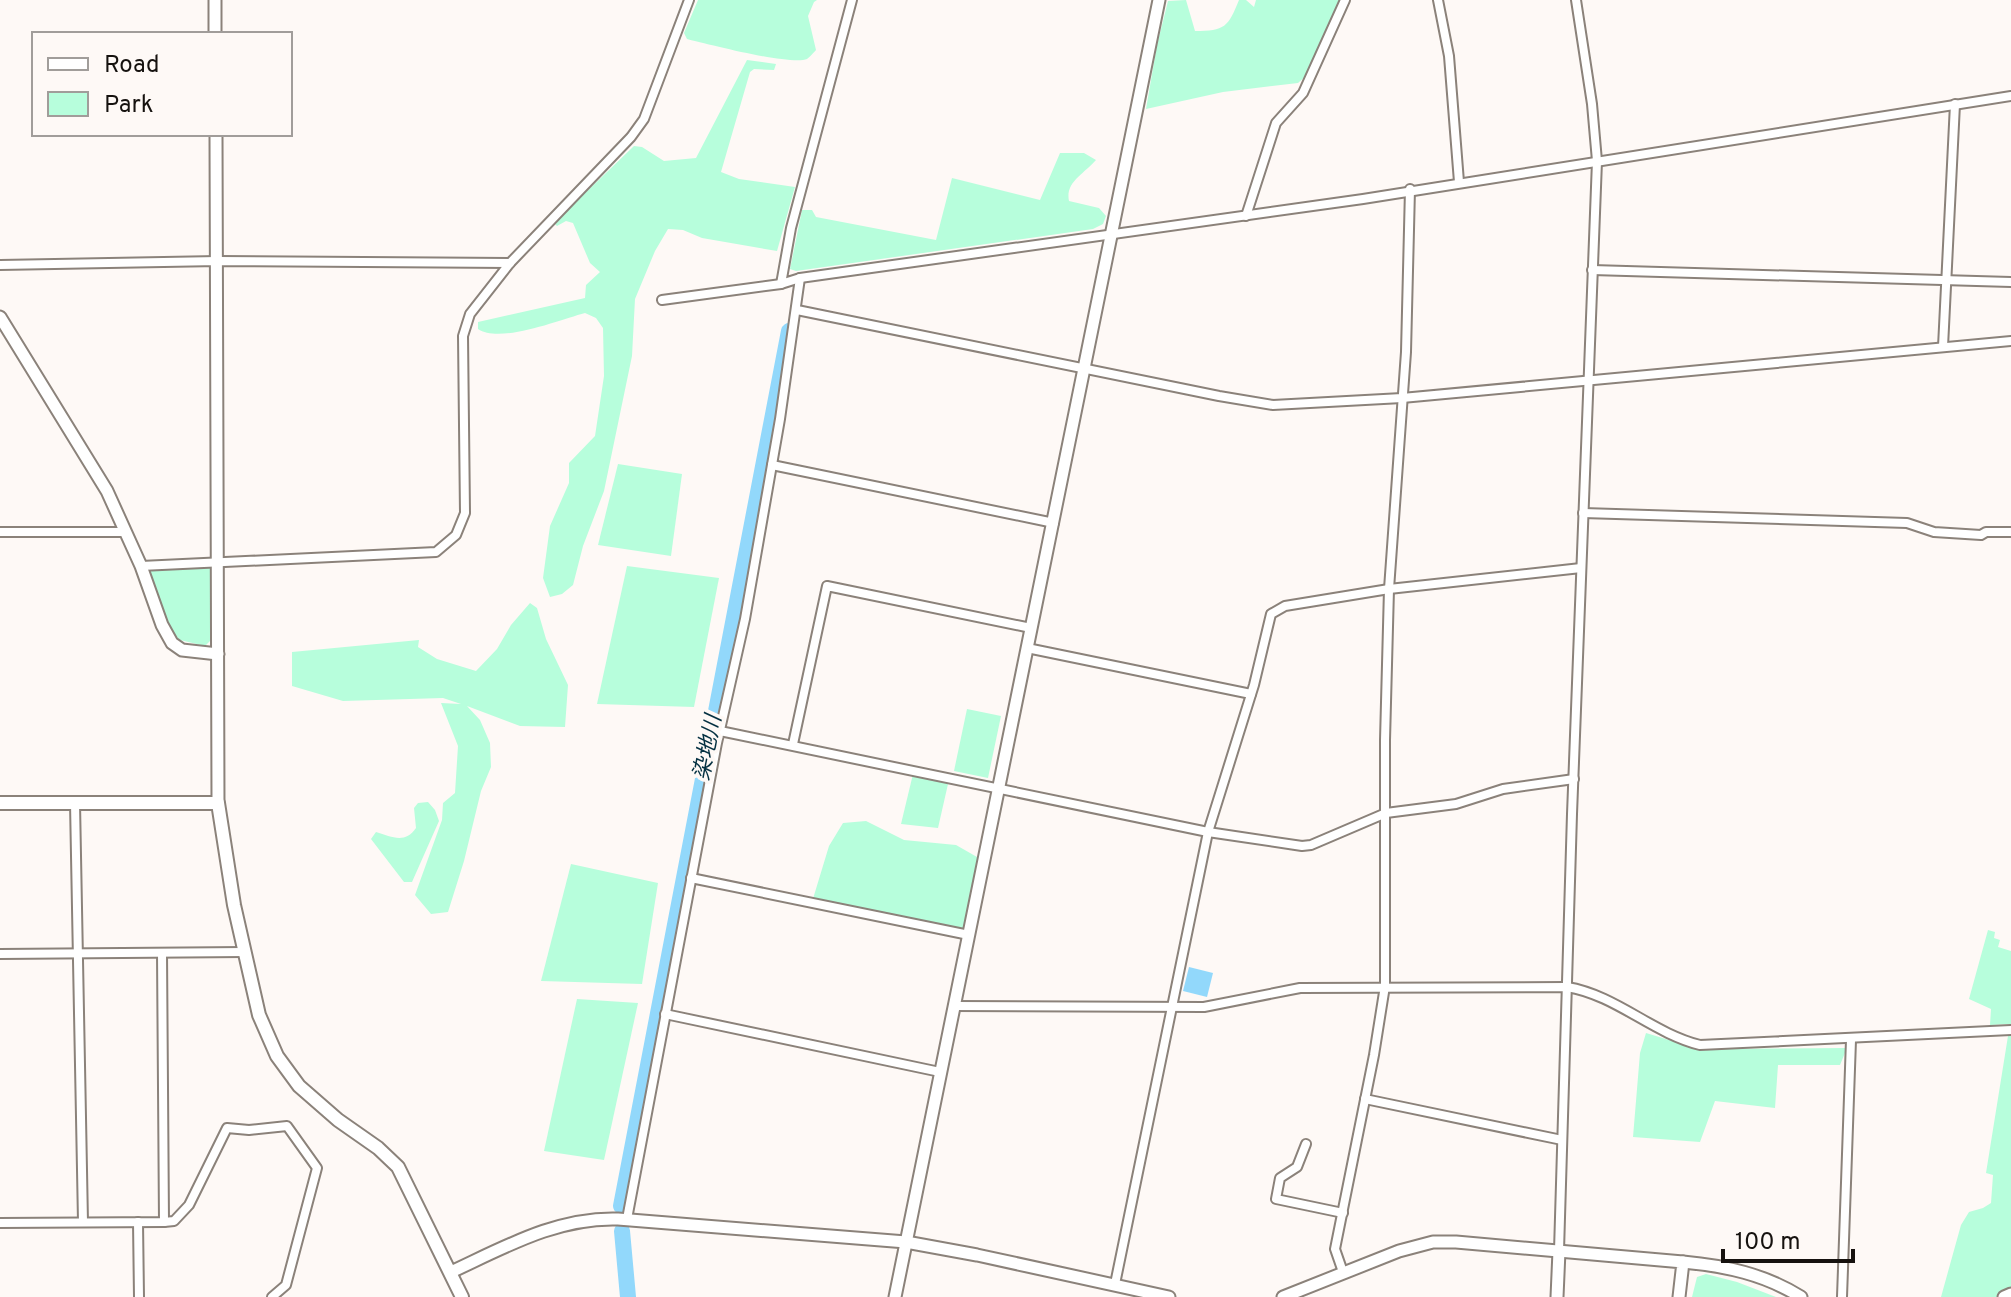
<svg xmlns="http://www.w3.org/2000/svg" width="2011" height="1297" font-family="Overpass,'Noto Sans JP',sans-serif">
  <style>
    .green { fill: #b7fedc }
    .water { fill: #92d8fb }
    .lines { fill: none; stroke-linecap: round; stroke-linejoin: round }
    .river { stroke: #92d8fb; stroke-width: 16 }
    .minor-casing { stroke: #8b827a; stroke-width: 12 }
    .tertiary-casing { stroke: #8b827a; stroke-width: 15 }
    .secondary-casing { stroke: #8b827a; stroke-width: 16 }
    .minor { stroke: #fff; stroke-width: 8 }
    .tertiary { stroke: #fff; stroke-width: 11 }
    .secondary { stroke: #fff; stroke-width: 12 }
    .labels { text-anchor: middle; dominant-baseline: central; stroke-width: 7; stroke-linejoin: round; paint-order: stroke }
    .water-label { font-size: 22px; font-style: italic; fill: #043041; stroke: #fef9f6 }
  </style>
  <rect width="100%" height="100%" fill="#fef9f6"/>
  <g class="green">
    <path d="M698,0H817L814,2L808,16L816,50C815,51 809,58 807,59C792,66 707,44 687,39L684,33Z"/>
    <path d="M1186,0L1195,31C1225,31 1228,27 1239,0H1246L1254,7L1256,0H1339L1307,75L1298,83L1223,92L1146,109L1157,45L1168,1Z"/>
    <path d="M747,60L776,64L774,70L754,69L750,72L721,172L739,179L795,187L777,251L702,238L683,230L668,229L655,251L635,299L632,356L604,491L583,546L573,585L562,594L550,597L543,578L550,526L569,483V463L595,436L604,376L603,328L596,318L585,313C559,320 500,344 478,329V322L585,298L586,285L600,272L590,263L573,223L566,221L557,226L554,223L634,146L642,147L664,161L696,158Z"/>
    <path d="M1060,153H1084L1096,160C1084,174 1065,182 1069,201L1099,208L1106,216L1103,224L1093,229L796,271L790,269L802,210H812L816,217L936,240L952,178L1040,200Z"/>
    <polygon points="618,464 682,474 671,556 598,545"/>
    <polygon points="627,566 719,578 694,707 597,704"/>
    <polygon points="212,567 214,637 205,646 180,640 168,629 149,571"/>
    <polygon points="530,603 537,608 546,639 568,685 565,727 520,726 467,706 480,720 490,743 491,767 481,791 464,861 448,912 431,914 415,895 442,820 443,803 455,793 458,746 441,703 461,704 443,698 343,701 292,686 292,652 419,640 418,647 437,659 476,671 497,649 511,625"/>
    <polygon points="967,709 1001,716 988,778 954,771"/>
    <polygon points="913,774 948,784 938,828 901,824"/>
    <path d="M428,802L435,810L439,821L412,882H404L371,839L376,832C392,837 405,844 416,828L414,808L418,803Z"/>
    <polygon points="866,821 904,840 956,845 984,861 962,933 812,902 829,846 843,823"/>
    <polygon points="571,864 658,883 642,984 541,981"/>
    <polygon points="1988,930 1995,932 1994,938 2000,940 1998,947 2011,951 2011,1024 1990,1025 1991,1009 1969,999"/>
    <polygon points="577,999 638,1003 604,1160 544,1151"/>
    <polygon points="1646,1033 1699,1049 1847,1048 1840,1065 1778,1065 1775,1108 1715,1101 1700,1142 1633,1137 1640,1053"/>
    <polygon points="2008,1036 2011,1036 2011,1290 1996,1297 1941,1297 1961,1225 1969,1212 1983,1208 1991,1203 1993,1175 1986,1173"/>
    <polygon points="1706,1274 1737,1282 1776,1297 1692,1297 1697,1277"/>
  </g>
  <polygon class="water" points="1189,967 1213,973 1207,997 1183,991"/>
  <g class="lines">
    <g class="river">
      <polyline points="621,1206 789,331"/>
      <polyline points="622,1231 628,1297"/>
    </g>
    <g class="minor-casing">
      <g id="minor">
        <polyline points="852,0 791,228 781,284 800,278 1363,199 2011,96"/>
        <polyline points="1438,0 1449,56 1459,182"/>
        <polyline points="1246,216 1276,123 1303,93 1345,0"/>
        <polyline points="0,265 218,261 510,263"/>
        <polyline points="1592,270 2011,282"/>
        <polyline points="662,300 781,284"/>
        <polyline points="797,310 1219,396 1273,405 1402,398 2011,341"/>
        <polyline points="1943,347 1955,104"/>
        <polyline points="772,465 1054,523"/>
        <polyline points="1583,513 1907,523 1934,532 1981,535 1986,532 2011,532"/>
        <polyline points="0,532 126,532"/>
        <polyline points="141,566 436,552 456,535 465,513 463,336 470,314 510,263 631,137 644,119 689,0"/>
        <polyline points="1027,648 1251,694"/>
        <polyline points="720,731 1208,832 1302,846 1311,845 1386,813 1456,804 1503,789 1574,779"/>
        <polyline points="793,744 827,586 1031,628"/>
        <polyline points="75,803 83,1222"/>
        <polyline points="691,878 969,935"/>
        <polyline points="0,954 245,952"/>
        <path d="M954,1006L1204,1007L1300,988L1567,987C1616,995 1652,1033 1700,1045L2011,1030"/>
        <polyline points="665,1014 940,1072"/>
        <polyline points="1365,1099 1562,1140"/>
        <polyline points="1306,1144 1297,1167 1280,1178 1276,1199 1343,1213"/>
        <polyline points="627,1219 717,743 745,619 780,419 800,278"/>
        <polyline points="138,1222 139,1297"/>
        <polyline points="164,1222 174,1221 189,1205 227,1128 249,1130 287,1126 317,1168 286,1285 272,1297"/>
        <polyline points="0,1223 164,1222 162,953"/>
        <polyline points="1559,1251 1572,814 1597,161 1592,104 1576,0"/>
        <polyline points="1343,1272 1335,1249 1374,1055 1385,986 1385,740 1389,589 1406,352 1410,189"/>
        <polyline points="1115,1284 1208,832 1254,685 1271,614 1285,606 1389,589 1581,568"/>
        <polyline points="1842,1297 1851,1040"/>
      </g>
    </g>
    <g class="tertiary-casing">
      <g id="tertiary">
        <polyline points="215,0 215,34"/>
        <polyline points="216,134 218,803"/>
        <polyline points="0,317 107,491 141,566 162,625 172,643 182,650 218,654"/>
        <path d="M1683,1262C1726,1266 1764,1274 1801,1297"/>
        <path d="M451,1272C505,1247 557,1217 618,1219L906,1242L977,1255L1169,1297"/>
        <polyline points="895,1297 1159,0"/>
        <polyline points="1283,1297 1399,1251 1433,1242 1456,1242 1683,1262 1679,1297"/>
        <polyline points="1557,1297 1559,1251"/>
        <polyline points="2004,1297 2011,1294"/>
      </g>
    </g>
    <g class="secondary-casing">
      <polyline id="secondary" points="0,803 218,803 234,905 259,1015 277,1056 299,1086 338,1120 378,1148 398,1167 462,1297"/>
    </g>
    <use href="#minor" class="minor"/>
    <use href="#tertiary" class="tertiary"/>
    <use href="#secondary" class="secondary"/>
  </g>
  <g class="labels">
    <g class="water-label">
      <text transform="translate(709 748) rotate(-79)">染地川</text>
    </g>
  </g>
  <rect x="32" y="32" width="260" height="104" fill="#fef9f6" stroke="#a19d9a" stroke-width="2"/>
  <rect x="48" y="58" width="40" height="12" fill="#ffffff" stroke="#a19d9a" stroke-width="2"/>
  <text x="104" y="72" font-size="24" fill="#16120f">Road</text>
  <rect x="48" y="92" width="40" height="24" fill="#b7fedc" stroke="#a19d9a" stroke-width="2"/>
  <text x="104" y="112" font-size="24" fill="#16120f">Park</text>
  <path d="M1723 1249v12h130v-12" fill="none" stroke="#16120f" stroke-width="4"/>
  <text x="1735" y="1249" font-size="24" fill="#16120f" stroke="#fef9f6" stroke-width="6" paint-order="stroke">100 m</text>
</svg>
